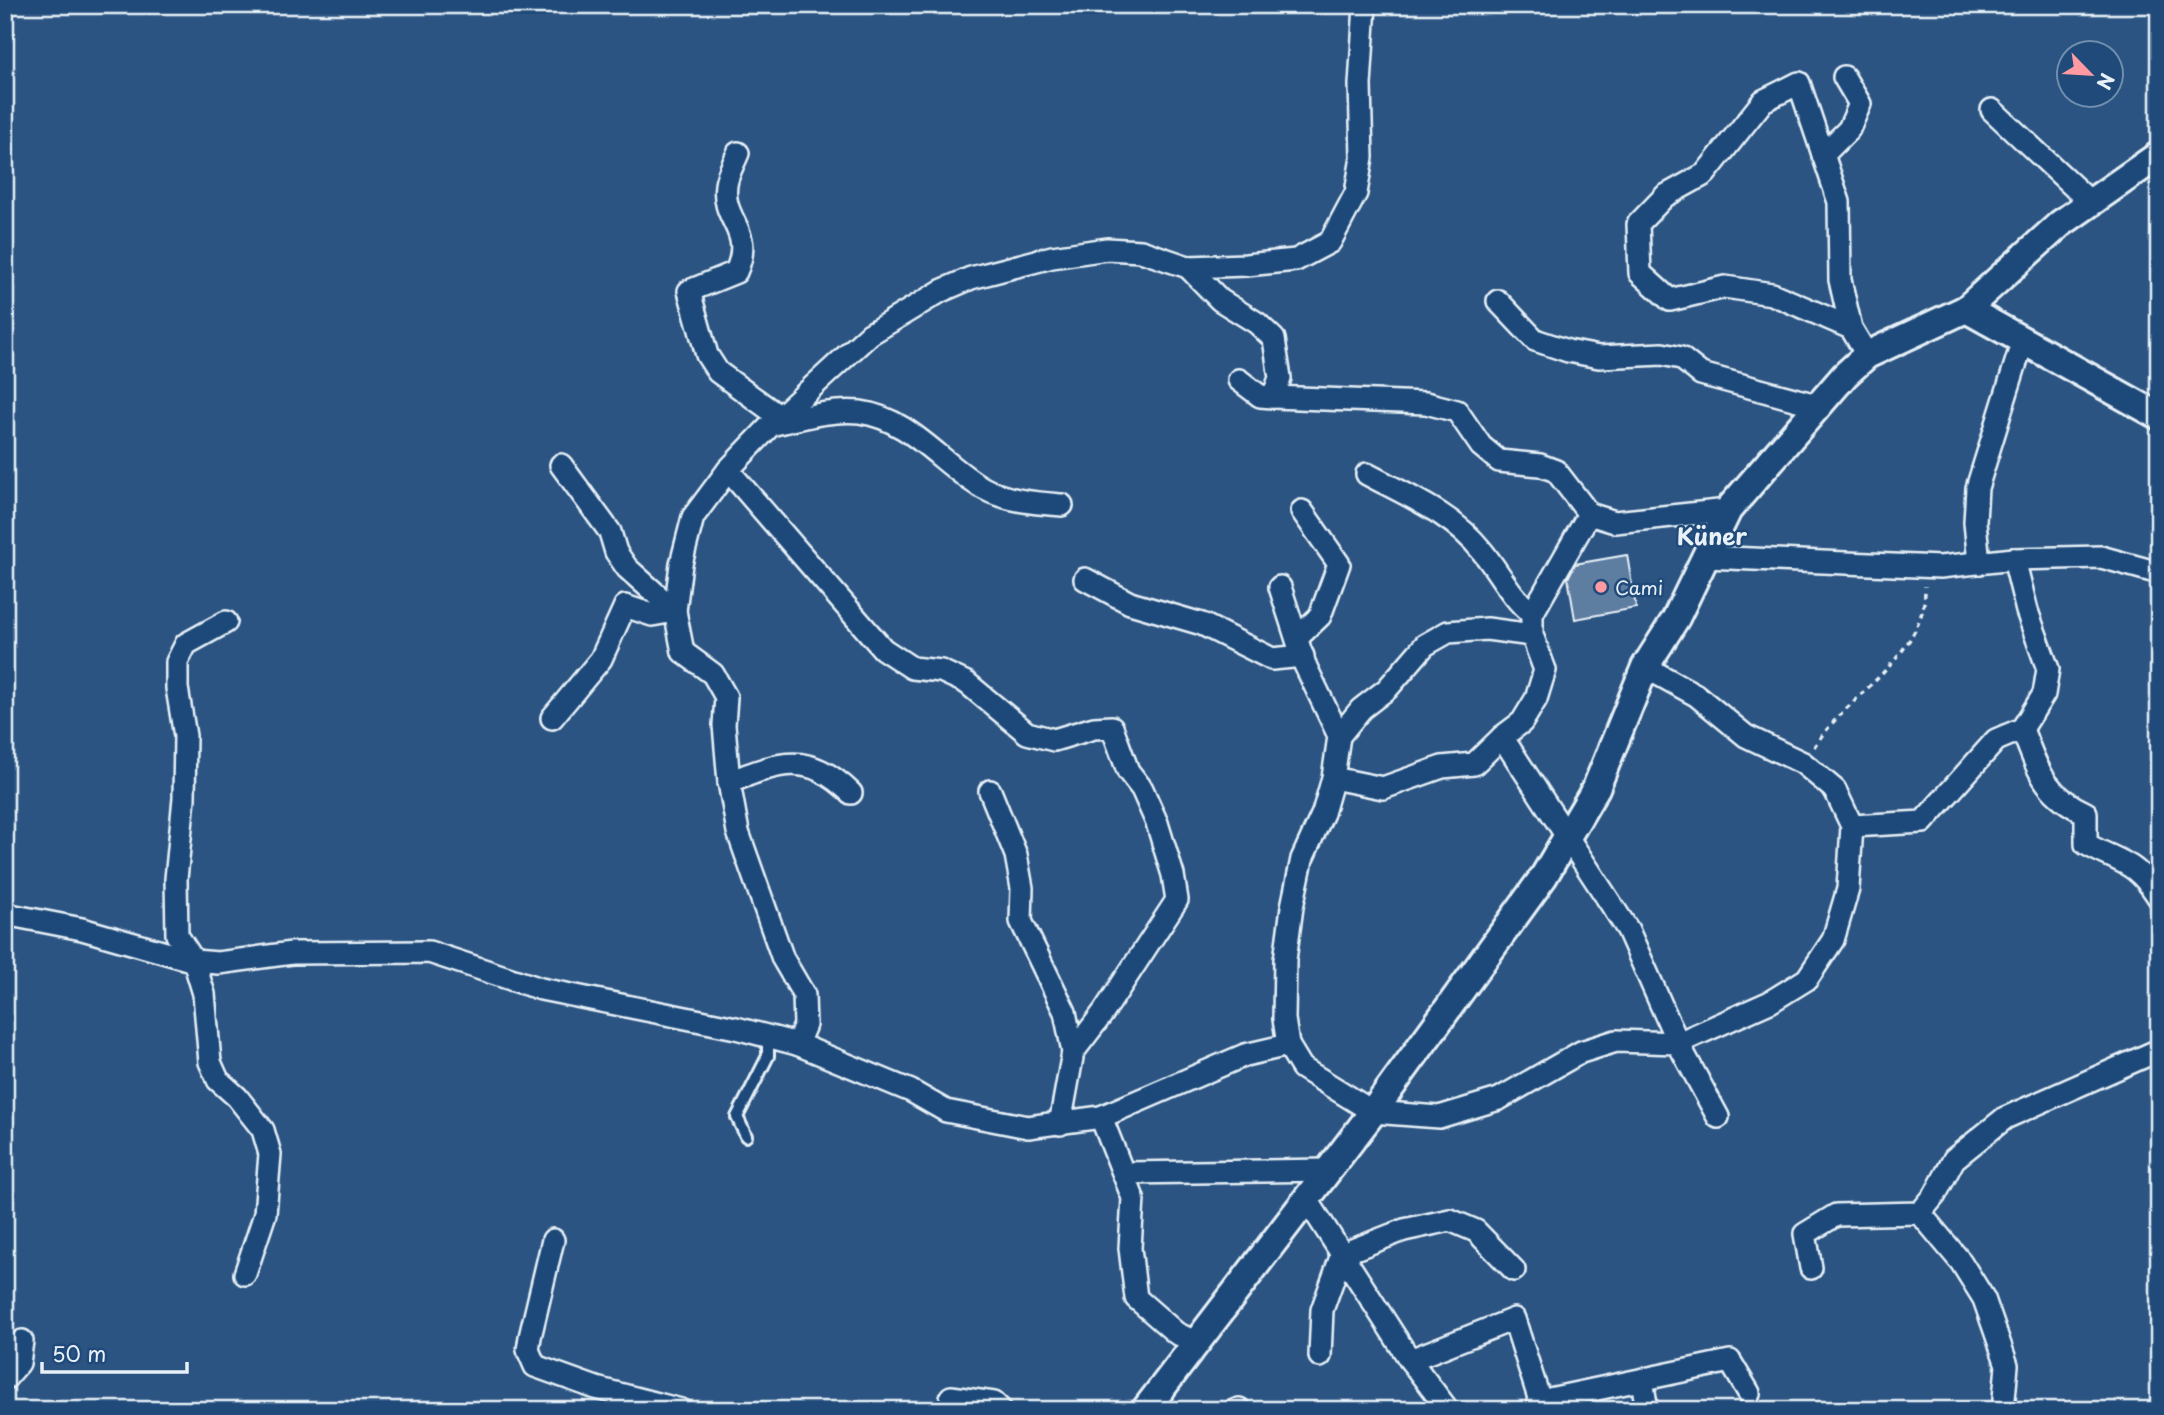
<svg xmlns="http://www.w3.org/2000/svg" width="2164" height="1415" font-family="'Playpen Sans',sans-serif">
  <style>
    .building { fill: #5d7da1; stroke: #e8f1f8; stroke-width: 2 }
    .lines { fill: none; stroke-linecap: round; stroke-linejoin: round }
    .service-casing { stroke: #e8f1f8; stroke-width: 16 }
    .minor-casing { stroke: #e8f1f8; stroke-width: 26 }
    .tertiary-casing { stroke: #e8f1f8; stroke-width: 32 }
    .path { stroke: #e8f1f8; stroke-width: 3.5; stroke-dasharray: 5 5; stroke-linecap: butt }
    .service { stroke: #1f4a7a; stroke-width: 10 }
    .minor { stroke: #1f4a7a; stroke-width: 21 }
    .tertiary { stroke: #1f4a7a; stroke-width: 26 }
    .poi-dot { fill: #ff9aa2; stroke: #1f4a7a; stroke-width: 2.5 }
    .labels { text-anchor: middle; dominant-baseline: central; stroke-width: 5; stroke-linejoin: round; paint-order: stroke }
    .poi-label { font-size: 19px; fill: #e8f1f8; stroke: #1f4a7a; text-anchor: start }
    .quarter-label { font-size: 23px; font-weight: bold; fill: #e8f1f8; stroke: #1f4a7a }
  </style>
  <rect width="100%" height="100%" fill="#2b5482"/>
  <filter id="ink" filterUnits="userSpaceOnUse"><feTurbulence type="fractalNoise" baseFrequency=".0143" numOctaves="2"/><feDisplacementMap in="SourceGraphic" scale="14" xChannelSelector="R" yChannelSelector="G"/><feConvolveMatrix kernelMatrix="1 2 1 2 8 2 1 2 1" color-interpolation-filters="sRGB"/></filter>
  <g filter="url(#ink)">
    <polygon class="building" points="1627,555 1636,608 1575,619 1568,578 1575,564"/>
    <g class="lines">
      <g class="service-casing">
        <polyline id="service" points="746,1136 737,1117 768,1056 768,1036"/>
      </g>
      <g class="minor-casing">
        <g id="minor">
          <polyline points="1992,110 2091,203"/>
          <path d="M738,153C734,163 727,175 726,185C721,222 755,229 736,272L689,291L707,355L718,372L780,417"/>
          <polyline points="1823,155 1849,129 1860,104 1844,77"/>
          <polyline points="1188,267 1220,300 1257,323 1274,339 1280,378 1273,397 1260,396 1239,380"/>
          <polyline points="1498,301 1535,340 1568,351 1599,357 1662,354 1681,358 1701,374 1820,406"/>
          <polyline points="1851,328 1840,280 1839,202 1799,83 1763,101 1705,174 1665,196 1638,224 1640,273 1670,300 1725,287 1772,294 1851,328 1867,355"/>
          <polyline points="1273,397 1426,403 1457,411 1481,446 1499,461 1540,465 1556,471 1589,514 1615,522 1728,510"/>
          <path d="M775,424C802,418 832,409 860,412C911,419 942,465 983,488C1006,501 1036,503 1062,505"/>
          <polyline points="561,465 610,532 616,552 627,568 675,611"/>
          <polyline points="728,470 883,649 912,668 941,671 967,683 1027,733 1054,740 1094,728 1112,727 1128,771 1142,789 1157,823 1173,875 1177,900 1103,1013 1073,1052 1060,1124"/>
          <path d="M1367,474C1408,496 1453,514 1482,551C1500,573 1510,596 1532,614"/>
          <polyline points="1589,514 1532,614 1532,635 1545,670 1536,699 1522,722 1502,737 1628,930 1678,1043 1718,1117"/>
          <polyline points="1705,557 1940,567 2014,559 2101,557 2159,573"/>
          <polyline points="1979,563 1975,522 1977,488 2023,340"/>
          <polyline points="1085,579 1130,603 1202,624 1272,659 1303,656"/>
          <polyline points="1280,587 1305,665 1339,736 1333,778 1323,813 1302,859 1292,907 1285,960 1284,1019 1288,1045 1302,1068 1373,1112 1439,1117 1499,1099 1581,1052 1616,1041 1678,1043 1770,1002 1807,979 1833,940 1848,889 1852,826 1835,790 1803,763 1746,736 1696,695 1645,667"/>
          <polyline points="226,622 186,644 177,662 177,688 185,736 184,798 176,879 177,935 194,961 204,994 210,1062 218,1080 237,1097 263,1130 270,1154 265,1214 245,1274"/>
          <polyline points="1298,637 1320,616 1339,564 1302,511"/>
          <polyline points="552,718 601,659 625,606 652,615 675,611"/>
          <path d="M2022,729C2038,770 2044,794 2086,813V844C2122,864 2135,860 2159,898"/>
          <polyline points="1339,736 1361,709 1387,689 1425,645 1448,632 1487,629 1532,635"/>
          <polyline points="1333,778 1383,788 1442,767 1474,764 1502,737"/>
          <path d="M729,782C781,762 807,751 851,793"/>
          <polyline points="990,791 1016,855 1022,888 1021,921 1065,1012 1073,1052"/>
          <polyline points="1852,826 1923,822 1996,740 2022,729 2044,694 2048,669 2027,611 2014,559"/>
          <polyline points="5,914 82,929 194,961 218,963 292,953 429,952 541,989 736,1028 797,1044 911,1091 946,1111 1028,1127 1101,1117 1245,1055 1288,1045"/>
          <polyline points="797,1044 805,1025 804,995 783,959 738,832 729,782 724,725 726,697 713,674 683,652 675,611 681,564 693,517 728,470 770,426 870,334 941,291 971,278 1052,257 1107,249 1141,251 1188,267 1246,265 1296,260 1330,242 1356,193 1362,157 1360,85 1365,5"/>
          <polyline points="1101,1117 1133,1198 1130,1248 1136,1298 1176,1333 1195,1342"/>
          <polyline points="1126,1173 1328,1170"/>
          <polyline points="1306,1198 1410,1360 1448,1410"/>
          <polyline points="1920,1213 1961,1262 1984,1299 2007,1365 2003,1410"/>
          <polyline points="553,1240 530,1337 528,1350 535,1366 596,1388 681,1410"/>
          <polyline points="1811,1268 1805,1234 1836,1215 1920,1213 1935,1195 1954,1159 2005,1118 2159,1050"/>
          <polyline points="1320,1356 1322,1310 1342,1254 1404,1230 1450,1220 1476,1231 1514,1270"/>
          <polyline points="1410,1360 1514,1319 1540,1401 1730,1361 1749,1393"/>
          <polyline points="5,1379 19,1363 22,1341"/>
          <polyline points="1642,1380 1647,1410"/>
          <polyline points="951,1397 994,1403 1001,1410"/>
          <polyline points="1236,1410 1239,1409"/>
        </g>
      </g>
      <g class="tertiary-casing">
        <g id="tertiary">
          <polyline points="1966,309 2159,416"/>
          <polyline points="1145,1410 1373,1112 1544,876 1596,788 1645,667 1676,618 1728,510 1845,375 1867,355 1966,309 2060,224 2159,155"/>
        </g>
      </g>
      <path class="path" d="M1814,747C1848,693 1927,657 1925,586"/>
      <use href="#service" class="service"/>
      <use href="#minor" class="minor"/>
      <use href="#tertiary" class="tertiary"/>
    </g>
  </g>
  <circle class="poi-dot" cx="1601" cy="587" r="7"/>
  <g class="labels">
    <g class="poi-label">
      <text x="1615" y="587">Cami</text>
    </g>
    <g class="quarter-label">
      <text x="1712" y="535">Küner</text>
    </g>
  </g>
  <rect width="2164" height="1415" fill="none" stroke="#1f4a7a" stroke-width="28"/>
  <rect x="14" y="14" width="2136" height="1387" fill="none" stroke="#e8f1f8" stroke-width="2.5" filter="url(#ink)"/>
  <g transform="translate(2090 74) rotate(115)"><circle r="33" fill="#1f4a7a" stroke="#6f8dac" stroke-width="2"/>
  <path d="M0-5L12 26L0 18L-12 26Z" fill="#ff9aa2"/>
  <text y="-10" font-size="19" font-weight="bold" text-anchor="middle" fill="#e8f1f8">N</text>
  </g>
  <path d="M42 1362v10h145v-10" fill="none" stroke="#e8f1f8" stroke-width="3.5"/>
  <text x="52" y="1362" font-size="21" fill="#e8f1f8" stroke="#1f4a7a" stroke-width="5" paint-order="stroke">50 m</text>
</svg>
